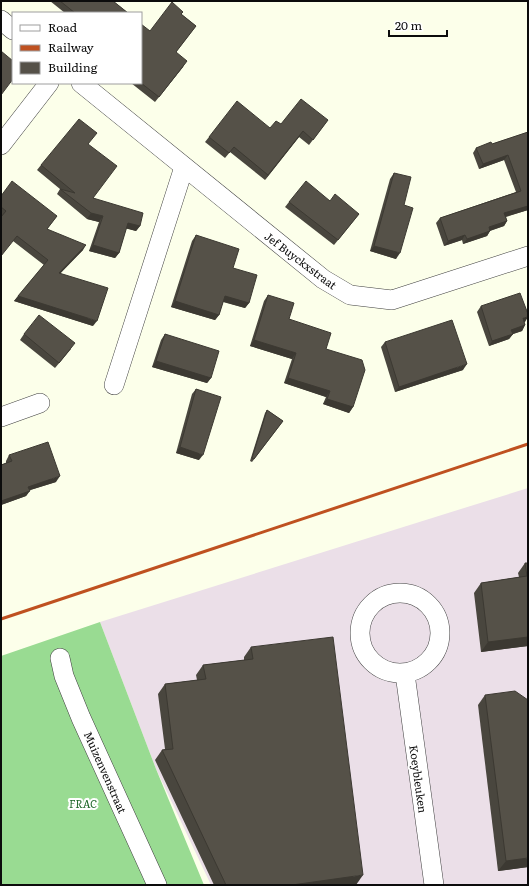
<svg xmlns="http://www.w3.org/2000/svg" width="529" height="886" font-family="Literata,serif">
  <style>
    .industrial { fill: #ebdfe8 }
    .forest { fill: #99db92 }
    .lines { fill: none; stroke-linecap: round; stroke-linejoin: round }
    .street-casing { stroke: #3f3f3f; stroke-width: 20 }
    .street { stroke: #fff; stroke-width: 19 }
    .rail { stroke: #bf5120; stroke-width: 3 }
    .wall { fill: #49463e }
    .shaded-wall { fill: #3c3932 }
    .building { fill: #555148; stroke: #3c3932 }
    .labels { text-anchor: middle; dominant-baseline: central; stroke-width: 4; stroke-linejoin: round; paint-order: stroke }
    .street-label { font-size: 11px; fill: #0c0c0c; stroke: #fff }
    .park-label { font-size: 11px; font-style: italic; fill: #1b6526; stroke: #fff }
  </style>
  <rect width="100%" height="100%" fill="#fcffea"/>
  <polygon class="industrial" points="528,488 528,885 211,885 156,769 100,622"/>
  <polygon class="forest" points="100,622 156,769 204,885 1,885 1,656"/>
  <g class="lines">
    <g class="street-casing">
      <g id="street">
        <polyline points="1,20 13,30"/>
        <polyline points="81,83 323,279 350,295 392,300 528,256"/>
        <polyline points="1,145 49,83"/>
        <polyline points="114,385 184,167"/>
        <polyline points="1,417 40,403"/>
        <circle cx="400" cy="633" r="40"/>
        <polyline points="60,658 64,676 81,718 157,885"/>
        <polyline points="405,674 434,885"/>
      </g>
    </g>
    <use href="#street" class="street"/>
    <polyline class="rail" points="1,619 528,444"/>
  </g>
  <g class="wall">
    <polygon points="50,1 113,1 128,13 65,13"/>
    <polygon points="181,14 196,26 176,52 183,67 155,102 131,83 141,83 150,31"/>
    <polygon points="328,120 309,145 299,137 265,180 230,152 225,158 205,142 209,137 270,128 281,124"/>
    <polygon points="528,132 528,210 506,217 507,221 504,226 490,231 487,236 463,244 462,240 444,246 436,223 440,218 516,192 504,160 479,169 473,153 476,148 492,144"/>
    <polygon points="89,145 93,198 140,226 136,231 126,228 119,253 115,258 89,251 99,222 87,219 57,194 60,189 37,170 41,165"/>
    <polygon points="394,173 404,205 396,259 370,251 390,179"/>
    <polygon points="1,196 57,216 47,229 83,250 60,273 93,326 14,301 44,265 13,241 1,215"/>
    <polygon points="330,201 359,214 334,245 285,207 289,202"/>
    <polygon points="196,235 233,268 249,303 245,308 223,302 219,315 215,320 171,307 192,241"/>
    <polygon points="268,295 289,319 326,349 353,407 349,413 323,404 326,397 284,383 292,359 250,346 264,301"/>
    <polygon points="481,306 525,322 524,322 525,325 522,331 513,334 509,339 489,346 477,312"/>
    <polygon points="24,334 71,349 55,368 20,340"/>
    <polygon points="165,334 211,378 207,383 152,367 161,340"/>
    <polygon points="385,342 463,370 395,392 381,347"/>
    <polygon points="196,389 199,460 176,453 192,394"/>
    <polygon points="267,410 283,421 252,462 250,461 265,413"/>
    <polygon points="9,455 56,482 30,490 26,496 1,505 1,465 6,463 6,461"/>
    <polygon points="525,563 528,563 528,646 481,652 474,593 481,583 519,577 518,573"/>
    <polygon points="251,647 356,885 214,885 155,760 162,750 165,749 158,694 165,684 197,680 196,675 203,665 244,660 244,657"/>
    <polygon points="485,695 528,867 498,871 478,705"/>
  </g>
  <g class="shaded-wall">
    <polygon points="187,61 183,67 155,102 159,97"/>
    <polygon points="303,131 299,137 265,180 268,175"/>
    <polygon points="508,155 504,160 479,169 483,164"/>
    <polygon points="528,206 528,210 501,218 504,213"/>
    <polygon points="91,213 103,216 99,222 87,219"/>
    <polygon points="507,221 504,226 486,232 489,227"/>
    <polygon points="128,223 140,226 136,231 124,228"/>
    <polygon points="490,231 487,236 463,244 467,239"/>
    <polygon points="465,235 462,240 444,246 448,241"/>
    <polygon points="86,245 83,250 56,278 59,273"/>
    <polygon points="93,245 119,253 115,258 89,251"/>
    <polygon points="374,246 400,253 396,259 370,251"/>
    <polygon points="18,296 97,321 93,326 14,301"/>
    <polygon points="225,296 249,303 245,308 221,301"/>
    <polygon points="175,301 219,315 215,320 171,307"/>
    <polygon points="528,317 525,322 519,324 523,318"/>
    <polygon points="525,325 522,331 513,334 509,339 489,346 492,341 511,330"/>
    <polygon points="254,340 296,353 292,359 250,346"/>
    <polygon points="156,361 211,378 207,383 152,367"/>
    <polygon points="467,364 463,370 395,392 399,387"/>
    <polygon points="288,378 330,391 326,397 284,383"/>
    <polygon points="327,399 353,407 349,413 323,404"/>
    <polygon points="180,447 203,455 199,460 176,453"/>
    <polygon points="60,476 56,482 24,492 28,487"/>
    <polygon points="30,491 26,496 1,505 1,501"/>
    <polygon points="528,637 528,646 481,652 488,642"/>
    <polygon points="528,858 528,867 498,871 506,861"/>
    <polygon points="363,875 356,885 292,885"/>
  </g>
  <g class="building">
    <polygon points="60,1 113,1 128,13 75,13"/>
    <polygon points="172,2 183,12 181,14 196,26 176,52 187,61 159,97 141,83 141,24 150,31"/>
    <polygon points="1,51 13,61 13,79 1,95"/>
    <polygon points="301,99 328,120 313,140 303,131 268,175 234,147 229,153 209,137 237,101 270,128 276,121 281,124"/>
    <polygon points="79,119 97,133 88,144 117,166 93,198 143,213 140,226 128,223 119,253 93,245 103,216 91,213 60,189 75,193 41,165"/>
    <polygon points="528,132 528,206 504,213 507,221 489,227 490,231 467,239 465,235 448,241 440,218 521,191 508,155 483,164 476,148 491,142 492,144"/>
    <polygon points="394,173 411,177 404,205 413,208 400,253 374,246"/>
    <polygon points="12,181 57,216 47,229 86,245 59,273 108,288 97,321 18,296 48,260 17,236 1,256 1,217 6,211 1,207 1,196"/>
    <polygon points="306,181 330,201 335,194 359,214 338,240 289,202"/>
    <polygon points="196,235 239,249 233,268 257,275 249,303 225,296 219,315 175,301"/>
    <polygon points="520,293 528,314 528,317 523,318 525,325 511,330 513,334 492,341 481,306"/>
    <polygon points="268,295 294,303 289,319 331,333 326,349 362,360 365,370 353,407 327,399 330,391 288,378 296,353 254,340"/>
    <polygon points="39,315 75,343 59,363 24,334"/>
    <polygon points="452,320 467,364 399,387 385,342"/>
    <polygon points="165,334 219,351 211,378 156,361"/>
    <polygon points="196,389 221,397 203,455 180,447"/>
    <polygon points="267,410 283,421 254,459 252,458"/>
    <polygon points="48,442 60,476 28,487 30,491 1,501 1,465 12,461 9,455"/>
    <polygon points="525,563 528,563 528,637 488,642 481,583 527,576"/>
    <polygon points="333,637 363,875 292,885 226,885 162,750 173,749 165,684 206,679 203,665 253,659 251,647"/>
    <polygon points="515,691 528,700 528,858 506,861 485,695"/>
  </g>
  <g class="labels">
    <g class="street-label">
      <text transform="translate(301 260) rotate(37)">Jef Buyckxstraat</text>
      <text transform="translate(106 772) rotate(66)">Muizenvenstraat</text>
      <text transform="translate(419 779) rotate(82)">Koeybleuken</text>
    </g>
    <g class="park-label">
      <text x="83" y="803">FRAC</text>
    </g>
  </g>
  <rect width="529" height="886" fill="none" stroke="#0c0c0c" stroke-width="4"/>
  <rect x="12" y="12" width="130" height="72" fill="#ffffff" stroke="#9e9e9e"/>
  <rect x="20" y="25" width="20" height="6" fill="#ffffff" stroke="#9e9e9e"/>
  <text x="48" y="32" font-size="12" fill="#0c0c0c">Road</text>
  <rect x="20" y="45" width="20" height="6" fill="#bf5120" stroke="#9e9e9e"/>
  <text x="48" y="52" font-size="12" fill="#0c0c0c">Railway</text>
  <rect x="20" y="62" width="20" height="12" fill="#555148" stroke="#9e9e9e"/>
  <text x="48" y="72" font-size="12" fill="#0c0c0c">Building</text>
  <path d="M389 30v6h58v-6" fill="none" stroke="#0c0c0c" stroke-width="2"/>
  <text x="395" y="30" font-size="12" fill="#0c0c0c" stroke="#ffffff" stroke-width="3" paint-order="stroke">20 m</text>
</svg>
